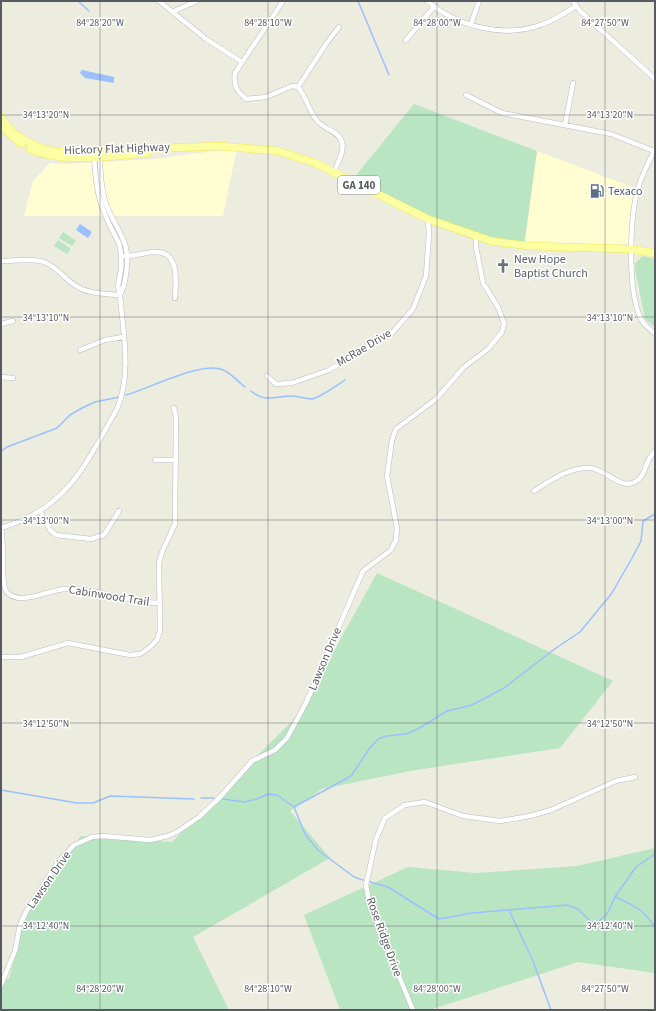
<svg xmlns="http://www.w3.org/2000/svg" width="656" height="1011" font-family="'Source Sans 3',sans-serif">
<rect width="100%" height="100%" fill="#ececdf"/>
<path fill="#fffdd1" d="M237 148 223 216H24L33 181 50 163 66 164 154 159Z
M537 151 640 190 629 244 559 249 524 246Z"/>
<path fill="#b9e5c2" d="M414 104 537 151 524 246C514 246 502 247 493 245 443 233 398 203 353 179Z
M63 232 76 241 72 246 59 238Z
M58 240 71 249 67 254 54 246Z
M643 256 655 259V328L645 319 635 269V263Z
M377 573 613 681 560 748 410 771 322 789 290 811 330 858 193 937 229 1010H1V979H9L29 902 81 836 172 842 299 714Z
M655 848V973L578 962 430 1010H340L304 915 408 867 476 873 577 866Z"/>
<path fill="#9cc0ff" d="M82 70 114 77V83L85 78 80 73Z
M80 224 92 232 88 238 76 230Z"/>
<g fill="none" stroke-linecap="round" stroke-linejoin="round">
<path stroke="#9cc0ff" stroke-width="1.5" d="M78 1 89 11
M358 1 389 75
M251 391C266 404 278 395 293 396 301 396 308 401 315 398 325 394 336 386 345 380
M126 395C148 389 203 360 223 370 231 373 238 382 245 387
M1 451 7 447 57 428 70 415 82 408 95 402 119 397
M1 790 77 803H93L110 796 194 799
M201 798H214
M223 799 244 802 257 799 268 794 277 795 294 807 305 834 318 850 354 877 363 880
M294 807 351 776 369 749 378 739 386 736 406 734 418 729 447 711 472 705 504 688 556 648 580 632 612 593 632 558 641 541 643 521 655 514
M370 882 388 887 439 919 472 913 567 905 578 909 591 922 599 921 607 914 615 897 636 867 655 854
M615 897C632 904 646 911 655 928
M509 910 533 961 551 1010"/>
<defs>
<path id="street" d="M159 1 206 39 242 62
M283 1 235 73C233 86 237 91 246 99L266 97 292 86 298 87 326 44 339 27
M427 1C458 27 505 39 543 24 555 20 565 13 576 6
M573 1 580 11 655 79
M172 12 197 1
M471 24 479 1
M406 40 434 7
M298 87C307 98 309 112 318 122 325 129 339 132 342 142 345 151 337 164 334 172
M466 95 502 113 611 134 654 151
M565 125 573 83
M655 149C650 160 644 171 640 182 629 213 627 290 641 319 644 325 650 329 655 334
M100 155C100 171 101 186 105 201 115 231 132 239 126 274 125 282 124 288 120 295
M125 256C135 256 144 253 153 252 180 250 176 280 175 298
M1 261C14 261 32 258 44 262 55 266 64 277 73 284 86 294 105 294 120 295
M1 324 13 321
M80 350 105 340 123 337
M267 376 276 384 292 383 329 370 392 333 413 309 426 276 429 234 428 219
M1 377 13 378
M155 460H176
M534 491C551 480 569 467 590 468 605 469 621 490 635 482 648 475 644 459 655 452
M40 511 50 530 56 535 91 539 104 535 119 511
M1 528C68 508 85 465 117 409 132 374 123 332 120 295 116 285 120 279 121 269 122 260 121 251 119 243 100 208 96 195 94 155
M1 528C5 545 0 579 6 591 19 608 49 589 66 589 98 588 128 603 160 603
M1 657H21L68 643 130 655 140 654 149 648 157 640 160 631 159 563 162 552 175 524 176 417 174 408
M1 985 15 951 20 925 27 910 58 862 74 845 92 837 103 836 150 840 168 836 177 832 199 817 221 796 252 761 275 750 287 738 306 703 363 571 391 550 396 540 397 528 387 476 392 440 396 429 436 399 464 367 488 349 502 332 504 323 498 307 483 283 476 247V237
M413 1010 384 940 373 907 369 902 366 885 376 839 385 818 405 805 425 802 463 816 500 821 530 816 551 810 616 781 635 777"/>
<path id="primary" d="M1 118C15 138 35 149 59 152L219 146 278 151 315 163 428 219 491 241 530 246 630 249 655 253
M1 126 21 144
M30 149C63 164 111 156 147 153"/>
</defs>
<use href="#street" stroke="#babbc2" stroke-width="5.5"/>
<use href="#primary" stroke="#f6e84e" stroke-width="8"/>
<use href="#street" stroke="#fff" stroke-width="4.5"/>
<use href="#primary" stroke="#fcffa1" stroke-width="7"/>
</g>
<path fill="none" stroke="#585a61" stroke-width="1" stroke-opacity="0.45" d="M100 1V1010M268 1V1010M437 1V1010M605 1V1010M1 115H655M1 317H655M1 520H655M1 723H655M1 926H655"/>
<defs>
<symbol id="fuel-bare" viewBox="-9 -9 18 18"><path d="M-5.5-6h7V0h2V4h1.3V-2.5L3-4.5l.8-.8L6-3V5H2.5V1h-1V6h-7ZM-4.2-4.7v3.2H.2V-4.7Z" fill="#5c6f8a" stroke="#fff" stroke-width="2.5" paint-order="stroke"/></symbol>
<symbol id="church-bare" viewBox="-9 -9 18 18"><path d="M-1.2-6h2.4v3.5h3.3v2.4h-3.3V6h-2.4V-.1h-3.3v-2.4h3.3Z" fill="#6b7280" stroke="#fff" stroke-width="2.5" paint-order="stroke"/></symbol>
</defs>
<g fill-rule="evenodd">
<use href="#fuel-bare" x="587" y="181" width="20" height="20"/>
<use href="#church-bare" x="493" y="256" width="20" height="20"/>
</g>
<g text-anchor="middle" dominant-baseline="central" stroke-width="3" stroke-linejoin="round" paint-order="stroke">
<rect fill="#fff" stroke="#8a8c90" stroke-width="1" x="338" y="176" width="42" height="18" rx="3"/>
<g font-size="11" font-weight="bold" fill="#585a61">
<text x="359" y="185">GA 140</text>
</g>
<g font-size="12" fill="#585a61" stroke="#fff">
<text transform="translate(117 149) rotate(-2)">Hickory Flat Highway</text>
<text transform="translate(364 348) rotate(-31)">McRae Drive</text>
<text transform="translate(109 596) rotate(9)">Cabinwood Trail</text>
<text transform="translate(325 659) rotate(-67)">Lawson Drive</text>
<text transform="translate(49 880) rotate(-55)">Lawson Drive</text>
<text transform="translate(384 937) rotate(70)">Rose Ridge Drive</text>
</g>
<g font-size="12" fill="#4e5e75" stroke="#fff" text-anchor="start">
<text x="608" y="191">Texaco</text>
</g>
<g font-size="12" fill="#5b616d" stroke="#fff" text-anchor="start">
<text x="514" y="259">New Hope<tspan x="514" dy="14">Baptist Church</tspan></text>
</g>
</g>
<g font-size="10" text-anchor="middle" fill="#585a61" stroke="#fff" stroke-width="3" stroke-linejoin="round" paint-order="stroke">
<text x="100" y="26">84°28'20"W</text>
<text x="268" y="26">84°28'10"W</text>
<text x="437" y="26">84°28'00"W</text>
<text x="605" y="26">84°27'50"W</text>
<text x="46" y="118">34°13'20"N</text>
<text x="610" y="118">34°13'20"N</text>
<text x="46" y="321">34°13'10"N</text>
<text x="610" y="321">34°13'10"N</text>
<text x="46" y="524">34°13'00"N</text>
<text x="610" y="524">34°13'00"N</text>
<text x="46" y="727">34°12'50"N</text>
<text x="610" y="727">34°12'50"N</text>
<text x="46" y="929">34°12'40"N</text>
<text x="610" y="929">34°12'40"N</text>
<text x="100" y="992">84°28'20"W</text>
<text x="268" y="992">84°28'10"W</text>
<text x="437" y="992">84°28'00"W</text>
<text x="605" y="992">84°27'50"W</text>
</g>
<rect width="656" height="1011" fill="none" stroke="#585a61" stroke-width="4"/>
</svg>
